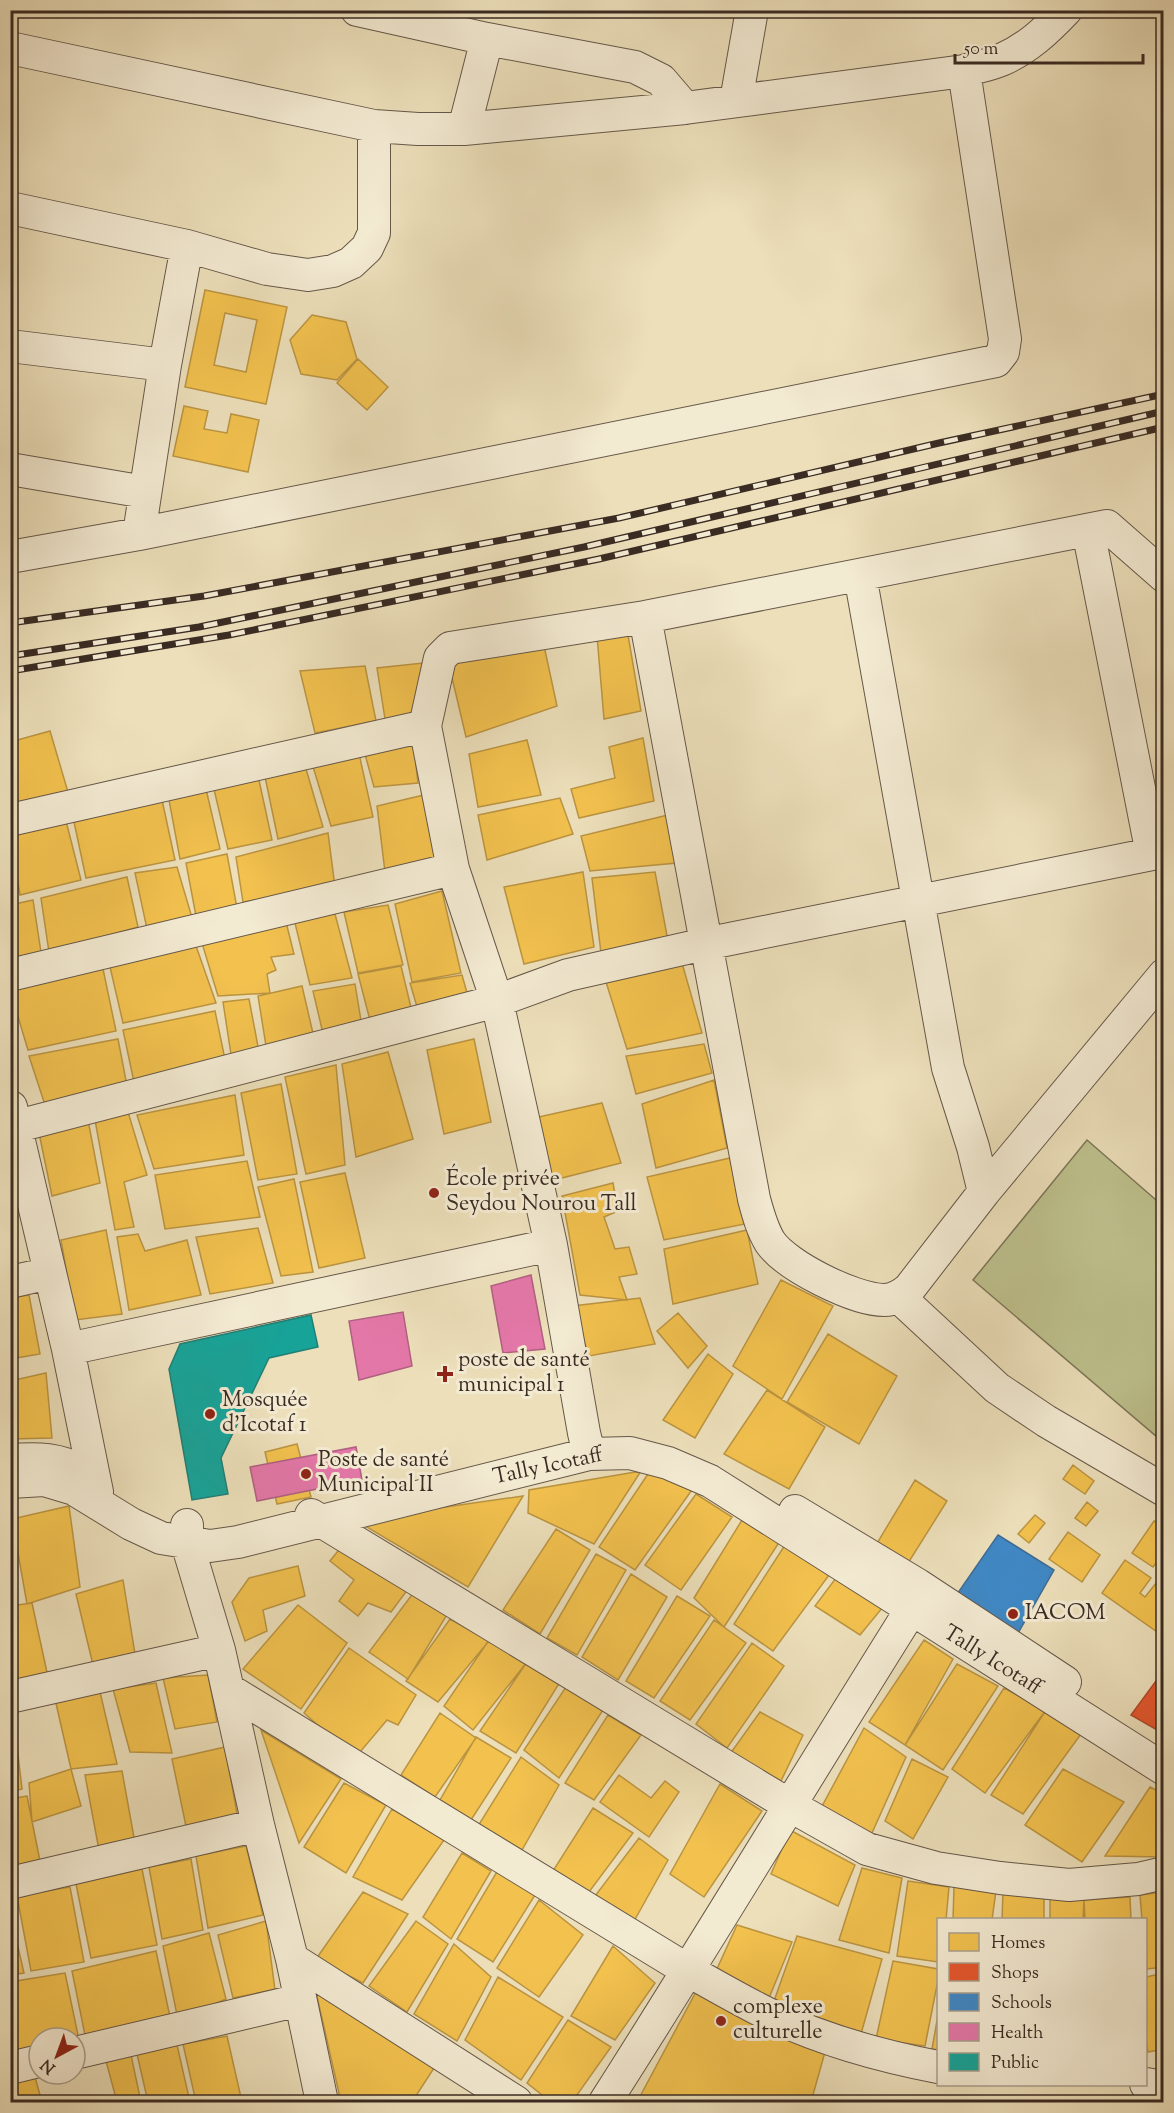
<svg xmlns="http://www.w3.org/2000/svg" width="1174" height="2113" font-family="'Sorts Mill Goudy',serif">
<rect width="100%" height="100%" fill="#ecdfba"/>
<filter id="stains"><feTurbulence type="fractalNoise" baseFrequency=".00333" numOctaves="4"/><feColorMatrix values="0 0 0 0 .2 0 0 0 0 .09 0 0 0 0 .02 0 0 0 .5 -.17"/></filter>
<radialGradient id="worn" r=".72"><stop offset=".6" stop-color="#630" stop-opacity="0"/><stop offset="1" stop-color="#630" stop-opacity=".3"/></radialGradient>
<path fill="#bdc08c" stroke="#7c7658" stroke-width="1.5" d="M1087 1140 1163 1206V1442L973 1280Z"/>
<path fill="#f2c14e" stroke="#bb9441" stroke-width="1.5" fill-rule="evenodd" d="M205 290 287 307 266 404 185 387ZM225 313 257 320 246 372 214 365Z
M312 315 346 322 357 359 337 380 301 374 290 340Z
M358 359 388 387 367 410 337 383Z
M184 406 208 411 204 429 227 433 231 414 259 420 248 472 173 456Z
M628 635 641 711 604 719 597 636Z
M543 641 557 706 466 737 449 665Z
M423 663 420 713 385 719 377 668Z
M365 666 376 721 315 733 300 671Z
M50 731 68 792 10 804V742Z
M643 738 654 801 579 818 571 789 615 778 609 747Z
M413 739 418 783 374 787 363 747Z
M527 740 541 795 478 807 469 754Z
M358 749 373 817 331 826 311 760Z
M304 762 323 827 278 839 264 772Z
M257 771 272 840 228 849 213 785Z
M206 789 220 849 180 859 169 800Z
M424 795 439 863 385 872 377 806Z
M560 798 573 834 487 860 478 815Z
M162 800 175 860 86 878 74 822Z
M668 815 677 863 590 871 581 836Z
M66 821 81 880 20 895 10 834Z
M328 833 335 887 243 902 236 857Z
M227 854 237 908 196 916 186 863Z
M177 867 193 921 147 929 135 873Z
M583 872 594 947 524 964 504 887Z
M655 872 668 941 601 953 592 878Z
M127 877 138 927 49 952 41 898Z
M442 891 461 973 412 982 395 904Z
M33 900 42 959 10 967V905Z
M388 905 403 965 358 973 344 912Z
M335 914 352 978 310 985 294 919Z
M286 922 294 954 271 957 276 970 267 974 270 993 218 996 202 943Z
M196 946 216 1003 123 1023 110 967Z
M682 963 702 1033 627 1049 606 982Z
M401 966 414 1020 372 1028 358 974Z
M103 969 116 1031 28 1050 10 990Z
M462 975 471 1007 420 1017 410 983Z
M355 984 363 1033 325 1042 313 991Z
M302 986 315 1042 267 1052 258 996Z
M249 999 260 1057 232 1061 223 1002Z
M215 1011 227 1069 135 1087 123 1030Z
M118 1039 128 1091 45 1105 29 1056Z
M474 1039 491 1122 444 1134 427 1050Z
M704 1044 712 1073 636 1094 626 1056Z
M388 1052 413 1139 356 1157 342 1064Z
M336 1065 345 1165 306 1174 285 1077Z
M714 1080 727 1148 656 1168 642 1104Z
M281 1084 297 1174 258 1180 241 1093Z
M235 1095 244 1155 154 1169 137 1115Z
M602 1103 621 1163 550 1181 534 1118Z
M128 1112 147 1175 124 1182 134 1227 115 1230 95 1120Z
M88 1120 100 1183 52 1196 38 1128Z
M730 1158 745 1224 664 1240 647 1177Z
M247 1161 260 1217 165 1229 155 1175Z
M345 1173 365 1258 319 1268 300 1182Z
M294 1179 313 1272 281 1276 258 1187Z
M613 1183 618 1211 604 1217 615 1249 629 1247 637 1274 619 1277 627 1300 580 1295 562 1196Z
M258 1228 273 1283 210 1294 196 1237Z
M106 1230 122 1314 75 1320 61 1240Z
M747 1230 758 1284 673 1304 664 1249Z
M138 1234 145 1251 187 1240 201 1295 129 1310 117 1237Z
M781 1280 833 1306 782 1399 733 1366Z
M29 1295 40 1354 10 1359V1298Z
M640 1298 655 1344 589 1356 573 1306Z
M678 1313 707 1346 688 1368 657 1331Z
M828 1334 897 1376 859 1444 787 1402Z
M708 1354 733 1374 695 1438 663 1420Z
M46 1373 52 1438 10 1439V1381Z
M767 1390 825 1427 789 1489 724 1454Z
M297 1444 311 1497 277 1504 265 1452Z
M1073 1465 1094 1481 1085 1494 1063 1479Z
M641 1471 594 1544 528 1513 529 1490Z
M650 1471 694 1487 635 1570 599 1547Z
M915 1480 947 1501 905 1568 873 1550Z
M696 1494 732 1517 681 1590 645 1565Z
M523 1496 468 1587 355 1520Z
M1087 1502 1098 1511 1086 1526 1075 1518Z
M69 1506 80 1587 27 1604 12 1519Z
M1035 1515 1045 1523 1029 1543 1018 1534Z
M742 1520 780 1541 724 1627 694 1598Z
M1154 1521 1164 1527V1552L1153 1567 1132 1553Z
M556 1529 590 1550 540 1634 503 1610Z
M1068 1532 1100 1555 1082 1582 1049 1559Z
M785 1545 832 1571 773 1651 734 1624Z
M342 1546 408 1589 391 1612 368 1603 358 1616 339 1601 354 1580 330 1561Z
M596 1554 626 1570 577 1655 547 1638Z
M1125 1560 1151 1578 1140 1593 1145 1597 1157 1582 1164 1587V1629L1160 1634 1102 1593Z
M298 1566 305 1596 263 1610 267 1631 245 1641 232 1602 249 1578Z
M631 1574 667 1597 618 1680 582 1657Z
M836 1578 883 1607 860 1635 815 1606Z
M123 1580 136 1660 94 1669 76 1594Z
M414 1592 448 1613 408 1679 369 1652Z
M677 1596 710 1616 654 1698 626 1681Z
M32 1603 48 1677 10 1684V1606Z
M298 1605 347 1643 301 1709 243 1669Z
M450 1619 489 1641 438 1702 406 1681Z
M714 1620 746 1643 690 1720 660 1701Z
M489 1640 527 1662 473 1730 444 1706Z
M924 1640 953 1659 905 1745 869 1722Z
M752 1643 784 1666 727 1748 696 1724Z
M349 1648 416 1695 398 1725 387 1720 355 1758 304 1713Z
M527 1662 560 1682 516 1753 480 1731Z
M957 1664 998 1686 943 1770 905 1745Z
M208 1675 217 1722 175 1729 163 1678Z
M156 1683 172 1753 130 1752 113 1689Z
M566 1687 603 1710 559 1778 524 1750Z
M1004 1688 1046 1710 985 1793 952 1769Z
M100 1692 117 1764 71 1769 55 1699Z
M1046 1710 1081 1734 1023 1814 991 1795Z
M13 1712 22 1789 10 1792V1713Z
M760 1712 803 1735 781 1781 730 1754Z
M440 1713 476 1738 435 1797 401 1775Z
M608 1715 641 1735 594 1800 565 1783Z
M864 1728 906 1757 872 1833 820 1810Z
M261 1730 341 1779 299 1843Z
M476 1737 511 1758 471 1820 440 1800Z
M225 1747 238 1819 187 1831 172 1759Z
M521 1757 559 1785 522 1850 478 1826Z
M912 1759 948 1777 913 1839 885 1821Z
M71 1769 81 1806 32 1822 29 1783Z
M1063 1769 1124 1802 1082 1862 1025 1825Z
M122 1771 135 1843 99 1850 85 1775Z
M619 1775 651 1798 665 1781 679 1792 649 1837 600 1802Z
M344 1783 386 1805 346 1873 304 1847Z
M720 1784 762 1811 704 1897 670 1874Z
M1150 1787 1164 1794V1857L1105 1856Z
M27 1796 41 1866 10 1872V1799Z
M593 1808 633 1833 586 1896 551 1874Z
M392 1809 444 1840 402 1900 353 1877Z
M790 1830 855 1865 838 1906 771 1874Z
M639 1838 668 1860 633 1923 592 1900Z
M246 1846 263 1915 208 1928 196 1856Z
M462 1853 491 1871 451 1939 423 1917Z
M191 1859 203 1930 162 1939 149 1867Z
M862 1868 902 1878 889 1953 839 1940Z
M142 1869 157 1945 91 1958 76 1884Z
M498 1870 535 1895 493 1962 457 1939Z
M908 1881 949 1887 946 1920H938V1962L897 1956Z
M954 1886 996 1891 992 1920H953Z
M70 1887 84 1962 31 1971 17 1896Z
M1003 1891 1044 1892V1920H1002Z
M363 1892 408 1914 363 1983 316 1959Z
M1164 1892V1967L1147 1969 1146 1920H1142L1140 1895Z
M1130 1897 1131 1920H1085L1084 1900Z
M1050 1898 1084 1900 1083 1920H1050Z
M539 1900 583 1935 539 1997 497 1968Z
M10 1912 24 1973 10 1975Z
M266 1921 275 1990 233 1998 218 1935Z
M416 1921 448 1944 407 2012 369 1986Z
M737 1925 792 1942 769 1998 716 1971Z
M209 1933 226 1999 178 2020 163 1946Z
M797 1936 882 1959 861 2034 774 2001Z
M454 1944 491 1977 457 2041 414 2014Z
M613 1946 655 1983 615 2040 571 2016Z
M156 1951 170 2017 85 2035 72 1971Z
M893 1961 938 1969V1980L925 2046 876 2039Z
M65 1973 79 2040 75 2038H39V2047L10 2053V1982Z
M1164 1973V2049L1148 2052 1146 2037V1977Z
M498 1977 563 2017 521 2080 465 2040Z
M314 1983 436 2065 412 2102H341Z
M697 1990 825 2052 811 2102H637Z
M938 2015V2050L932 2049Z
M568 2020 611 2047 572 2102H551L527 2083Z
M227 2036 242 2102H196L183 2044Z
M177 2045 190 2102H148L137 2054Z
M131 2055 141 2102H117L106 2061Z
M35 2077 42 2102H10V2080Z"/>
<path fill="#e4572e" stroke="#b14a2b" stroke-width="1.5" d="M1164 1670V1734L1131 1715Z"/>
<path fill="#3f88c5" stroke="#3e6c94" stroke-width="1.5" d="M998 1535 1054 1570 1017 1635 953 1600Z"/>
<path fill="#e377a8" stroke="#b06080" stroke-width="1.5" d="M531 1275 545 1349 503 1353 491 1286Z
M403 1312 412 1366 359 1380 349 1321Z
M356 1447 362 1480 257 1501 250 1467Z"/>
<path fill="#17a398" stroke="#227f75" stroke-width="1.5" d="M311 1315 318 1347 269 1358 221 1458 228 1494 192 1500 169 1369 180 1344Z"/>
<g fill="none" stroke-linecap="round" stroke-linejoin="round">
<defs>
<path id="minor" d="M357 10 487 39 635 67 661 80 685 108
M10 48 374 126 418 129H464L685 108 964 71C976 67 990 65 1001 60 1027 49 1047 30 1066 10
M736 101 752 10
M464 129 487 39
M10 208 187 246 267 269 308 275 333 271 351 263 367 248 374 233V126
M10 346 165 365
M10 469 145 492
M1088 530 1152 854
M139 534 165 365 187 246
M10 557 139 534 996 361 1003 352 1005 339 964 71
M860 575 948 1068 973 1147 984 1192
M645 617 754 1199C758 1214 762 1229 770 1242 786 1266 855 1300 884 1300 895 1300 902 1295 909 1289L984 1192 1164 975
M10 820 425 726
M10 975 453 869
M11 1107 68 1349 97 1492
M10 1128 497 1001 568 975 705 944 1152 854 1164 841
M10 1282 50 1273
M899 1297 997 1388 1046 1421 1164 1490
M68 1349 551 1245
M589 1454 584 1433 551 1245 497 1001 453 869 425 726 440 658 450 648 645 617 1107 526 1164 576
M10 1460C39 1458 58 1458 84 1472
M10 1482 44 1480 74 1489 131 1524 161 1538 210 1546 238 1542 589 1454 630 1453 668 1463 710 1481 1164 1769
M795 1511 918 1585 1065 1682
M311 1515 789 1805 867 1849 936 1868 1000 1878 1069 1885 1138 1879 1164 1873
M187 1525V1543L219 1650 258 1825 292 1959 322 2102
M229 1690 689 1971C714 1985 740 2000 766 2013 820 2039 880 2056 938 2067
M10 1697 219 1650
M10 1883 258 1825
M292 1959 516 2102
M75 2053 300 2000
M10 2068 39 2061
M1146 2084 1164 2087
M605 2102C709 1939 808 1774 911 1610"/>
</defs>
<use href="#minor" stroke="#665849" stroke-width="34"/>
<use href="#minor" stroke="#f3ead2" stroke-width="32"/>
<defs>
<path id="rail" d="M10 623 204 596 619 518 939 443 1164 394
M10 656 199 627 584 547 1164 411
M10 671 229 635 599 559 1164 427"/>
</defs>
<use href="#rail" stroke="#3a2b23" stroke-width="7"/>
<use href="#rail" stroke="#f3ead2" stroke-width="4.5" stroke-dasharray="14" stroke-linecap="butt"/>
</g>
<g fill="#8f2418" stroke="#f3ead2" stroke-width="2">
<circle cx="434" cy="1193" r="6"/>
<path d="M442 1365h6v6h6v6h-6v6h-6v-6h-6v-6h6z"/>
<circle cx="210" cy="1414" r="6"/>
<circle cx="306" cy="1474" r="6"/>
<circle cx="1013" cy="1614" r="6"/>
<circle cx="721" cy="2021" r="6"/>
</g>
<g text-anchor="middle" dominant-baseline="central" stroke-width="6" stroke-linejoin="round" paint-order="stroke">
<g font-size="22" fill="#3a2b23" stroke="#f3ead2" text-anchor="start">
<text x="446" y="1180">École privée<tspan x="446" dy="25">Seydou Nourou Tall</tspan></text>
<text x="458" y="1361">poste de santé<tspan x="458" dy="25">municipal 1</tspan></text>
<text x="222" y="1401">Mosquée<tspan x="222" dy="25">d'Icotaf 1</tspan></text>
<text x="318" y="1461">Poste de santé<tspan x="318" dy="25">Municipal II</tspan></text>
<text x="1025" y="1614">IACOM</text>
<text x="733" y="2008">complexe<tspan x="733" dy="25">culturelle</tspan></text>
</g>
<g font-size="22" fill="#3a2b23" stroke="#f3ead2">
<text transform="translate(548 1467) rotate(-12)">Tally Icotaff</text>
<text transform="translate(992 1661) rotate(32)">Tally Icotaff</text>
</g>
</g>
<rect width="1174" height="2113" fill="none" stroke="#ecdfba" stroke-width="36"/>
<rect x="12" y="12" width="1150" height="2089" fill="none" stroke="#3a2b23" stroke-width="3"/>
<rect x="18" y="18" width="1138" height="2077" fill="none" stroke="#3a2b23" stroke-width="1.5"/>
<rect x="937" y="1918" width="210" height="168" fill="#f3ead2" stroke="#a99e8c" stroke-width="1.5"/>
<rect x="949" y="1933" width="30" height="18" fill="#f2c14e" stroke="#a99e8c" stroke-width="1.5"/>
<text x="991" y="1948" font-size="18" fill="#3a2b23">Homes</text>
<rect x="949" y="1963" width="30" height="18" fill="#e4572e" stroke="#a99e8c" stroke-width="1.5"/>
<text x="991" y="1978" font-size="18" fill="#3a2b23">Shops</text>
<rect x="949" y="1993" width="30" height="18" fill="#3f88c5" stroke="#a99e8c" stroke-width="1.5"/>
<text x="991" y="2008" font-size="18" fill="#3a2b23">Schools</text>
<rect x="949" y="2023" width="30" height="18" fill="#e377a8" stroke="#a99e8c" stroke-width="1.5"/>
<text x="991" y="2038" font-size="18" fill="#3a2b23">Health</text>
<rect x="949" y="2053" width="30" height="18" fill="#17a398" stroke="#a99e8c" stroke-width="1.5"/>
<text x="991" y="2068" font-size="18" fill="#3a2b23">Public</text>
<g transform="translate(57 2056) rotate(221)"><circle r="28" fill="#f3ead2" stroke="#a99e8c" stroke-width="1.5"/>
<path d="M0-4.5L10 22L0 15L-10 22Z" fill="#8f2418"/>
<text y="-9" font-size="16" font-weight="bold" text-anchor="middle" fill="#3a2b23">N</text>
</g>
<path d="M955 54v9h188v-9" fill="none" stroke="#3a2b23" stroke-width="3"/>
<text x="964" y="54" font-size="18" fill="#3a2b23" stroke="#f3ead2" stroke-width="4.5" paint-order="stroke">50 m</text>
<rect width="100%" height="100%" filter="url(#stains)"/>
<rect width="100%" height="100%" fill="url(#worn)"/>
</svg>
